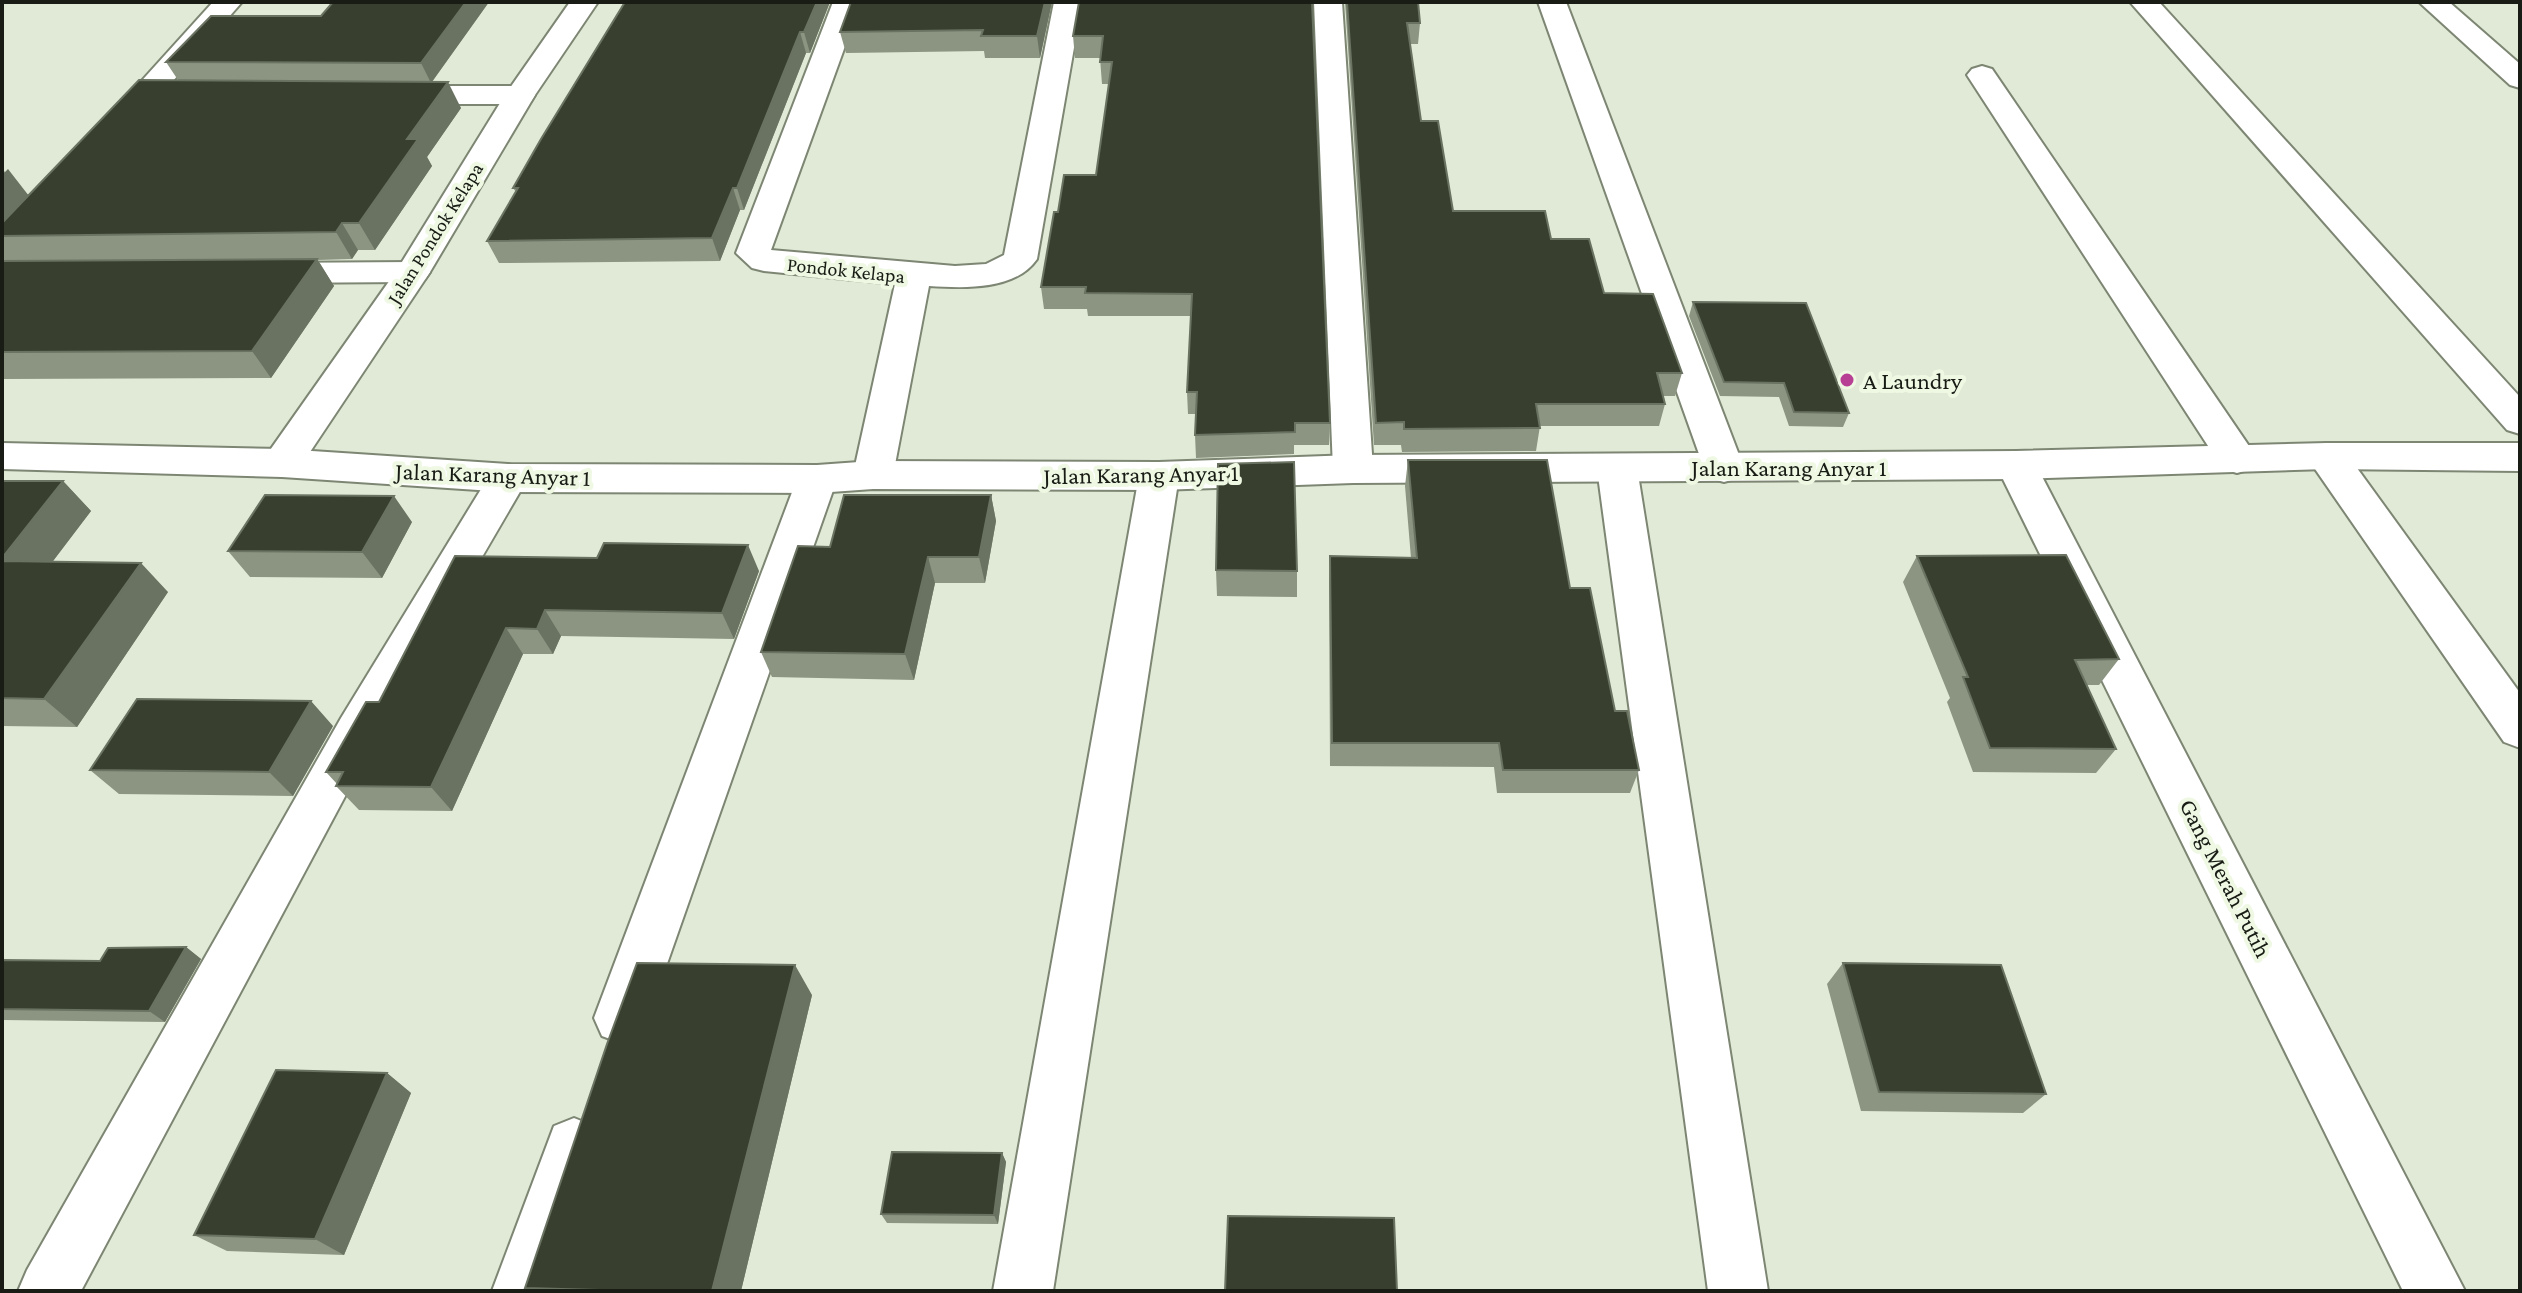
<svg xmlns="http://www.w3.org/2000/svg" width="2522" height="1293" font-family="'Crimson Pro',serif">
<rect width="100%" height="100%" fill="#e0ead6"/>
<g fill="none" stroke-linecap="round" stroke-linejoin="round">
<defs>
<path id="minor" d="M213 2H242L130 130 119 133 108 130 104 124 108 118Z
M833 2H861L771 250 955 266 986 264 1004 255 1054 2H1082L1037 259C1015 291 964 288 929 286L893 475 887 485 873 489 859 485 853 475 895 284 764 271 752 268 736 253Z
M1314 2H1342L1373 469 1367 479 1353 483 1339 479 1333 469Z
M1538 2H1566L1744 468 1738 478 1724 482 1710 478 1704 468Z
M2130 2H2159L2520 397V434L2507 430Z
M2419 2H2449L2520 64V88L2510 85Z
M1982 66 1992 69 2251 449 2257 459 2251 469 2237 473 2223 469 1967 75 1972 69Z
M395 86H520L531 89 535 95 531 101 520 104H395L384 101 380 95 384 89Z
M413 262 425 265 430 272 425 279 413 282 264 283 252 280 247 273 252 266 264 263Z
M2327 443 2341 446 2520 693V748L2504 742 2313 466 2307 456 2313 446Z
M2016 451 2030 455 2036 465 2465 1291H2403L1996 465 2002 455Z
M1617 454 1631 458 1637 468 1768 1291H1708L1597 468 1603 458Z
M1159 462 1173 466 1179 476 1053 1291H993L1139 476 1145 466Z
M508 464 522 468 528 478 373 744 81 1291H18L27 1270 341 718 494 468Z
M817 465 831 469 837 479 648 1018 640 1036 621 1043 602 1036 594 1018 797 479 803 469Z
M574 1118 594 1126 602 1146 552 1291H492L554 1126Z"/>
<path id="tertiary" d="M570 2H598L535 95 430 272 296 473 282 477 268 473 262 463 268 453 397 270 505 95Z"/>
<path id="secondary" d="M2 443 282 449 508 464 817 465 873 461 1159 462 1353 455 2016 451 2327 443H2520V471L2327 469 2016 479 1353 483 1159 490 873 489 817 493 508 492 282 477 2 469Z"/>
</defs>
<use href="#minor" stroke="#7d8673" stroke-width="4"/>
<use href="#tertiary" stroke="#7d8673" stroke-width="4"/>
<use href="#secondary" stroke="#7d8673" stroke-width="4"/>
<use href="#minor" fill="#fff" fill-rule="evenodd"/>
<use href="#tertiary" fill="#fff" fill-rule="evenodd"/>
<use href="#secondary" fill="#fff" fill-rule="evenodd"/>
</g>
<path fill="#8c9482" d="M489 2 432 82 461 108 427 157 432 166 375 250H358L352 259 318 260 334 286 271 378 4 379 2 382V169L28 195 178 80 166 62 321 16Z
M625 2H830L810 53H806L744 210H740L720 261 499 263 487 241 516 192 513 188Z
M851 2H1052L1040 58H985L984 51 846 53 840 32Z
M1312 2 1330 423 1329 445H1294V454L1196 458 1195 435 1196 414H1188L1187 392 1191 316H1088L1087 309H1044L1041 287 1058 212 1096 175 1109 84H1102L1100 58H1075L1073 36Z
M1345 2H1418L1420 23 1418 44H1410L1421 121 1453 211 1551 239 1682 373 1675 396H1663L1665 404 1659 426H1540L1536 451 1402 452 1401 445H1374Z
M1693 302 1849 413 1843 427 1789 426 1779 397 1720 396 1689 316Z
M1408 460 1570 588 1615 711 1639 770 1630 793H1497L1494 767 1330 766 1329 581 1330 556 1411 558 1405 486Z
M2 481H63L91 511 53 561 168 592 77 727 2 726Z
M991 495 996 521 985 583H935L914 680 772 677 761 652 830 547Z
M412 522 382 578 250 577 228 551Z
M1917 556 2119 659 2099 685H2087L2116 749 2096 773 1973 772 1947 702 1950 698 1903 582Z
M597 558 759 571 734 639 561 636 553 654H523L452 811 359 810 336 786 337 784 326 772 379 702Z
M1216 570 1297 571V597L1217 596Z
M333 726 293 796 119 794 90 770Z
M186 947 201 959 165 1022 2 1020V960L100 961Z
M1843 963 2046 1094 2023 1113 1861 1111 1827 984Z
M812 995 741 1291H530L525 1288Z
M387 1073 411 1093 344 1255 227 1251 194 1235Z
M1002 1153 1006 1162 998 1224 887 1223 881 1214Z"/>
<path fill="#6a7261" d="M466 2H489L431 83 421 63Z
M817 2H830L810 53 804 32Z
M1045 2H1052L1040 58 1037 36Z
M800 32 806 53 744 210 737 188Z
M448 82 461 108 427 157 432 166 375 250 359 223 407 139Z
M8 169 29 196 2 226V175Z
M733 188 740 210 720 261 712 238Z
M342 223 358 250 352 259 336 232Z
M317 259 334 286 271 378 252 351Z
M63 481 91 511 31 590 2 563V558Z
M991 495 996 521 985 583 979 557Z
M394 496 412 522 382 578 362 552Z
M748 545 759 571 734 639 722 613Z
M928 557 935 583 914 680 905 654Z
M141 563 168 592 77 727 44 699Z
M545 610 561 636 553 654 537 629Z
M506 628 523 654 452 811 431 787Z
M311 701 333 726 293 796 269 772Z
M186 947 201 959 165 1022 149 1011Z
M795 965 812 995 741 1291H712Z
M387 1073 411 1093 344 1255 315 1239Z
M1002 1153 1006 1162 998 1224 994 1215Z"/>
<path fill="#383f2f" stroke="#6a7261" stroke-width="2" d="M333 2H466L421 63 166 62 211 16H321Z
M625 2H817L804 32H800L737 188H733L712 238 487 241 518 188H513L541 139Z
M851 2H1045L1037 36H981L983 30 840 32Z
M1079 2H1312L1330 423H1295V432L1195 435 1197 392H1187L1192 294 1085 293 1086 287H1041L1054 212H1058L1064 175H1096L1112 62H1100L1103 36H1073Z
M1347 2H1418L1420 23H1407L1421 121H1438L1453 211H1545L1551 239H1589L1604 293 1653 294 1682 373H1657L1665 404H1536L1540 428 1404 429V422L1376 423Z
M139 80 448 82 407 139H418L359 223H342L336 232 2 236V223Z
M317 259 252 351 2 352V261Z
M1693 302 1806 303 1849 413 1794 412 1784 383 1724 382Z
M1408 460H1547L1570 588H1590L1615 711H1627L1639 770H1503L1499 743H1332L1330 556 1417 558Z
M1294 462 1297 571 1216 570 1218 464Z
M2 481H63L2 558Z
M265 495 394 496 362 552 228 551Z
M844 495H991L979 557H928L905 654 761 652 798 546 830 547Z
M604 543 748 545 722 613 545 610 537 629 506 628 431 787 336 786 343 772H326L366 702H379L455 556 597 558Z
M2066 555 2119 659 2075 660 2116 749 1990 748 1963 677H1968L1917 556Z
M2 561 141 563 44 699 2 698Z
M137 699 311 701 269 772 90 770Z
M186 947 149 1011 2 1009V960L100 961 108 948Z
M637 963 795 965 712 1291H636L525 1288 607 1044Z
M1843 963 2001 965 2046 1094 1879 1092Z
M276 1070 387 1073 315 1239 194 1235Z
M892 1152 1002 1153 994 1215 881 1214Z
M1228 1216 1394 1218 1397 1291H1225Z"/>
<circle fill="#b73f94" stroke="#eef8e3" stroke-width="3" cx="1847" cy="380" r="8"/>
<g text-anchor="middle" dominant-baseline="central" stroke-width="8" stroke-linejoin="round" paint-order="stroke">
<g font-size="20" fill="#181c15" stroke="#eef8e3">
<text transform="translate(435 233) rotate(-58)">Jalan Pondok Kelapa</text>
<text transform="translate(846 270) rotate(6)">Pondok Kelapa</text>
</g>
<g font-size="24" fill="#181c15" stroke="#eef8e3" text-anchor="start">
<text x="1863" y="380">A Laundry</text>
</g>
<g font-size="24" fill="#181c15" stroke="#eef8e3">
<text x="1789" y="467">Jalan Karang Anyar 1</text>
<text transform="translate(493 474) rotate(2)">Jalan Karang Anyar 1</text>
<text transform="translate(1141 474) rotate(-1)">Jalan Karang Anyar 1</text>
<text transform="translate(2226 878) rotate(63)">Gang Merah Putih</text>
</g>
</g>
<rect width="2522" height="1293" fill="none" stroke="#181c15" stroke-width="8"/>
</svg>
